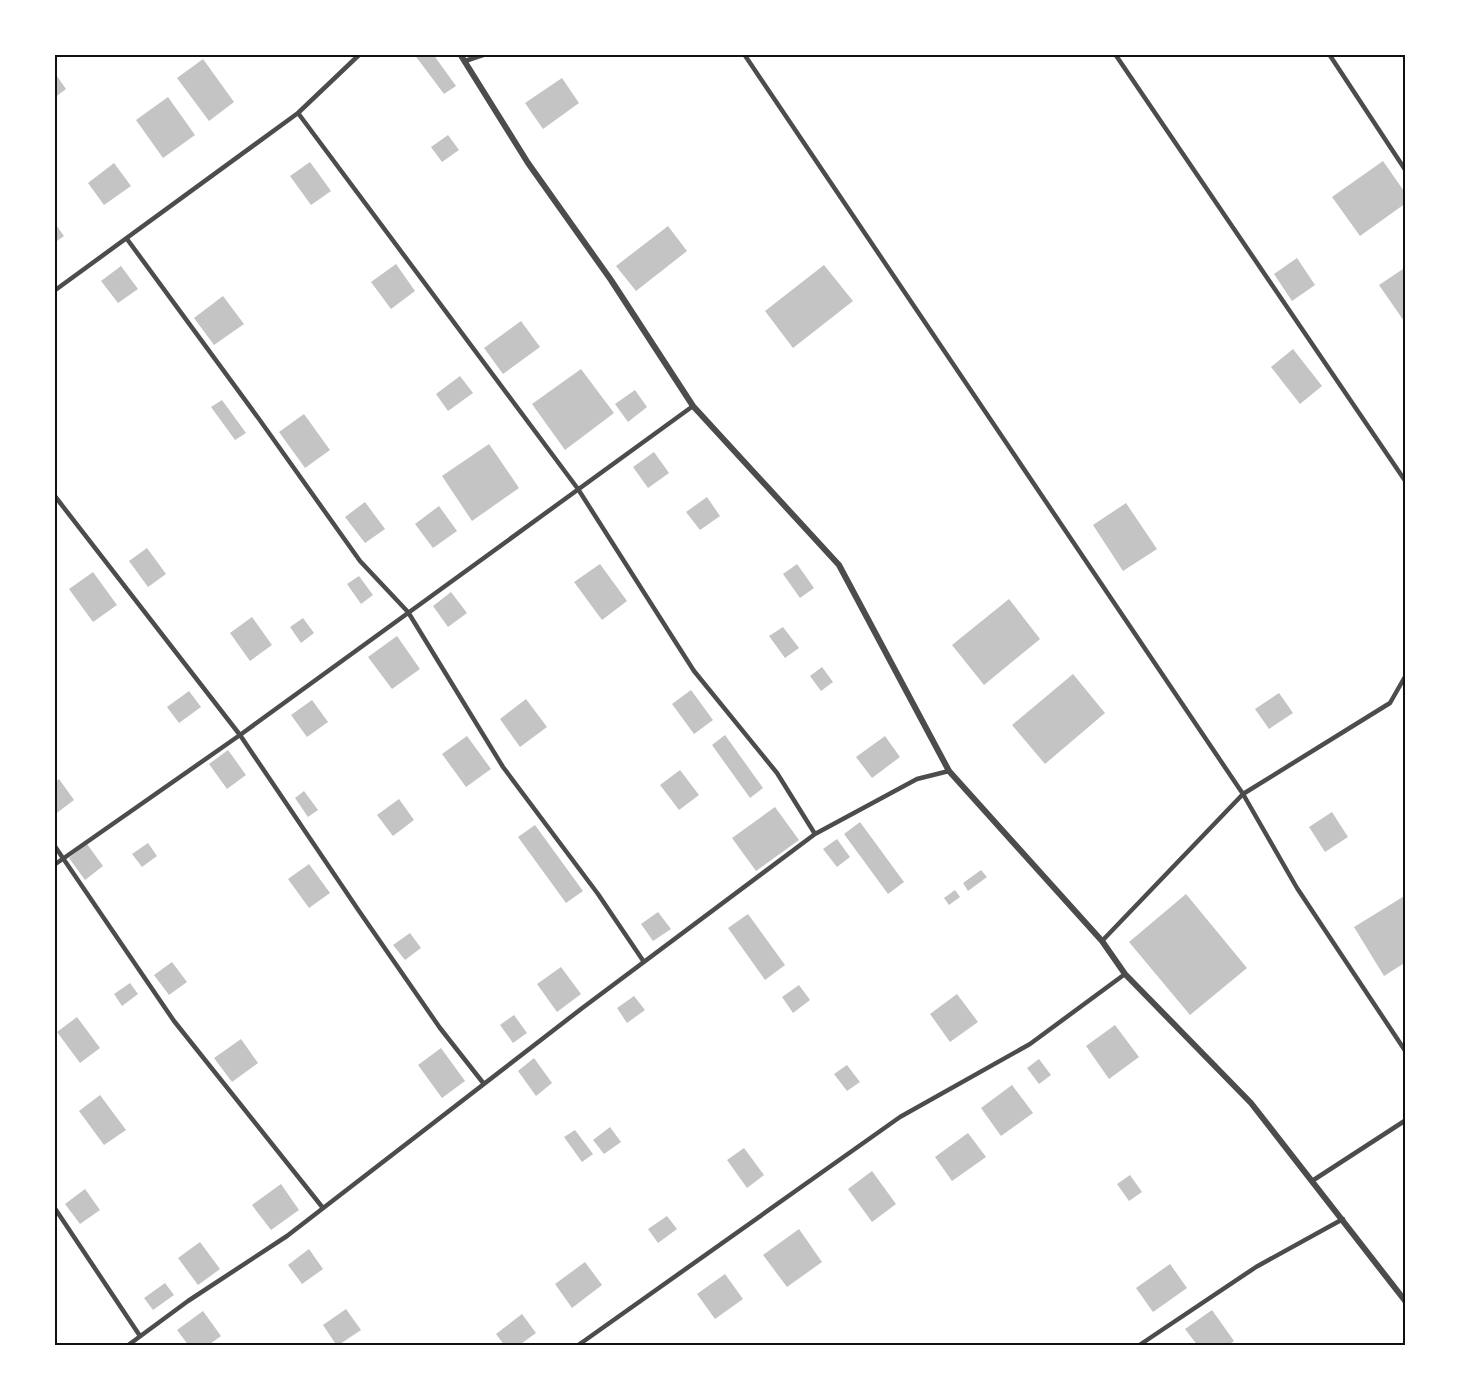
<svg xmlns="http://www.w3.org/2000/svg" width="1460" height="1400" font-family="Overpass,sans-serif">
<rect width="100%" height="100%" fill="#fff"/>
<path fill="#c4c4c4" d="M414 54H433L456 86 444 94Z
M203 59 234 102 209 121 177 78Z
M54 72 66 89 54 98Z
M562 78 579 103 543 129 525 103Z
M168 97 195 135 163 158 136 120Z
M448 135 459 150 442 162 431 147Z
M1383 161 1406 194V203L1360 236 1332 197Z
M310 162 331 191 311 205 290 176Z
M114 163 131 186 104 205 88 183Z
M54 222 64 236 54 243Z
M668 226 687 251 636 291 616 266Z
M1297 258 1315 285 1292 301 1274 274Z
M396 264 415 291 391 309 371 282Z
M824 265 853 301 793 348 765 311Z
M121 266 138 289 118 303 101 281Z
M1406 267V324L1379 285Z
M223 296 244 324 214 345 194 318Z
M521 321 540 347 503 374 484 348Z
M1293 349 1322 386 1300 404 1271 367Z
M581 369 614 413 565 450 532 404Z
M460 376 473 393 448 411 436 394Z
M635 390 647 407 628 422 615 404Z
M222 400 246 433 235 440 211 407Z
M304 414 330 450 305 468 279 432Z
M489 444 519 488 472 521 442 476Z
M654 452 669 473 648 488 633 467Z
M707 497 720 516 700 530 686 512Z
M365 502 385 529 365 543 345 517Z
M1126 503 1157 549 1123 571 1093 525Z
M439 506 457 531 433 548 415 524Z
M147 548 166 574 148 587 129 561Z
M600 564 627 601 602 620 574 582Z
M797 564 814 588 800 598 783 574Z
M93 572 117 605 93 622 69 589Z
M359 576 373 595 361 604 347 584Z
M451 592 467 613 448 627 433 606Z
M1009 599 1040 639 984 685 952 645Z
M252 617 272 645 250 661 230 633Z
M303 618 314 633 301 643 290 627Z
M783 627 799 648 785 658 769 636Z
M397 636 420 669 392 689 368 657Z
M822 667 833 682 821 691 810 676Z
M1073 674 1105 713 1045 764 1012 725Z
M691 690 713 720 694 734 672 704Z
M189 691 201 707 179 723 167 707Z
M1279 693 1293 713 1269 729 1255 709Z
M526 699 547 727 520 747 500 719Z
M312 700 328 722 307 737 291 715Z
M725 735 763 788 750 798 712 745Z
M467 736 491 769 466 787 442 754Z
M885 736 900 757 872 778 856 757Z
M228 750 246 775 227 789 209 764Z
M680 770 699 795 679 810 660 785Z
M59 779 74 800 54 815V783Z
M304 791 318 810 308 817 295 798Z
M399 799 414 820 393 836 377 815Z
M775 807 799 840 756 871 732 838Z
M1332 812 1348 837 1325 852 1309 827Z
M860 822 904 882 888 894 844 834Z
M535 825 583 891 566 903 518 837Z
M837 839 850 857 837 867 823 849Z
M148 843 157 856 142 867 132 854Z
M87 844 103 866 85 880 69 858Z
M309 864 330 893 309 908 288 879Z
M981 870 987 877 968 891 963 883Z
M955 890 960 897 949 905 944 898Z
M1186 894 1247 968 1190 1015 1129 942Z
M1406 895V962L1384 976 1354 927Z
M658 912 671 929 653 941 641 924Z
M748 914 785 965 765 980 728 928Z
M410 933 421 948 405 960 393 945Z
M172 962 187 982 169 995 154 975Z
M561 967 581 994 557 1012 537 984Z
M130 983 138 994 122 1006 114 994Z
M799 985 810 1000 793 1013 782 997Z
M957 994 978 1022 950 1042 930 1014Z
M634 996 645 1010 627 1023 617 1008Z
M514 1015 527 1033 513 1043 500 1025Z
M77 1017 100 1048 80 1063 57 1032Z
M1115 1025 1139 1057 1109 1079 1086 1046Z
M241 1039 258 1063 232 1082 214 1058Z
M441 1048 465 1081 442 1098 418 1065Z
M534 1058 552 1083 536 1096 518 1071Z
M1039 1059 1051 1075 1039 1084 1027 1068Z
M847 1065 860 1082 847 1091 834 1074Z
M1012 1085 1033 1113 1001 1136 981 1108Z
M100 1095 126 1130 104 1145 79 1111Z
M610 1127 621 1142 604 1154 593 1140Z
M575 1130 593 1154 582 1162 564 1137Z
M968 1133 986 1157 952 1181 935 1157Z
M744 1148 764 1175 747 1188 727 1160Z
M872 1171 896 1204 872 1222 848 1189Z
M1130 1175 1142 1192 1129 1201 1117 1184Z
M281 1184 299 1210 271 1230 252 1205Z
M85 1189 100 1210 80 1224 65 1204Z
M667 1216 677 1229 658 1243 648 1229Z
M799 1229 822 1262 787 1287 763 1255Z
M200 1242 220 1269 198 1285 178 1258Z
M309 1249 323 1269 302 1284 288 1265Z
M585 1262 602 1285 572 1308 555 1284Z
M1170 1264 1187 1288 1153 1312 1136 1288Z
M725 1274 743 1299 715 1319 697 1294Z
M165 1283 174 1295 153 1310 144 1298Z
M346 1309 361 1330 337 1346 323 1325Z
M1212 1310 1234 1341 1228 1346H1198L1185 1329Z
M203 1311 221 1336 207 1346H189L177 1330Z
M522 1314 536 1333 518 1346H505L496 1334Z"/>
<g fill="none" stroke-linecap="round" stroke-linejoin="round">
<path stroke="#4c4c4c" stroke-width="4.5" d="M744 54 1243 794 1297 888 1406 1052
M1115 54 1406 482
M1329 54 1406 171
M465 61 486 54
M298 113 578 489 694 671 777 773 815 834
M127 239 259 419 360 561 408 612 503 767 598 894 644 962
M54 291 298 113 360 54
M54 495 240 735 359 911 440 1028 484 1084
M54 845 174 1021 323 1208
M54 865 240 735 693 406
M1102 941 1243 794 1390 703 1406 675
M1312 1181 1406 1120
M54 1207 140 1336
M127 1346 188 1301 287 1236 581 1009 815 834 917 779 949 771
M577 1346 900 1117 1030 1044 1125 974
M1138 1346 1256 1267 1343 1219"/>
<path stroke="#4c4c4c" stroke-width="6" d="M460 54 528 163 611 280 693 406 839 565 949 771 1102 941 1125 974 1251 1103 1406 1302"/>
</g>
<rect width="1460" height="1400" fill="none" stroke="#ffffff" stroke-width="111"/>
<rect x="56" y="56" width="1348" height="1288" fill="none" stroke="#111" stroke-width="2"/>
</svg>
